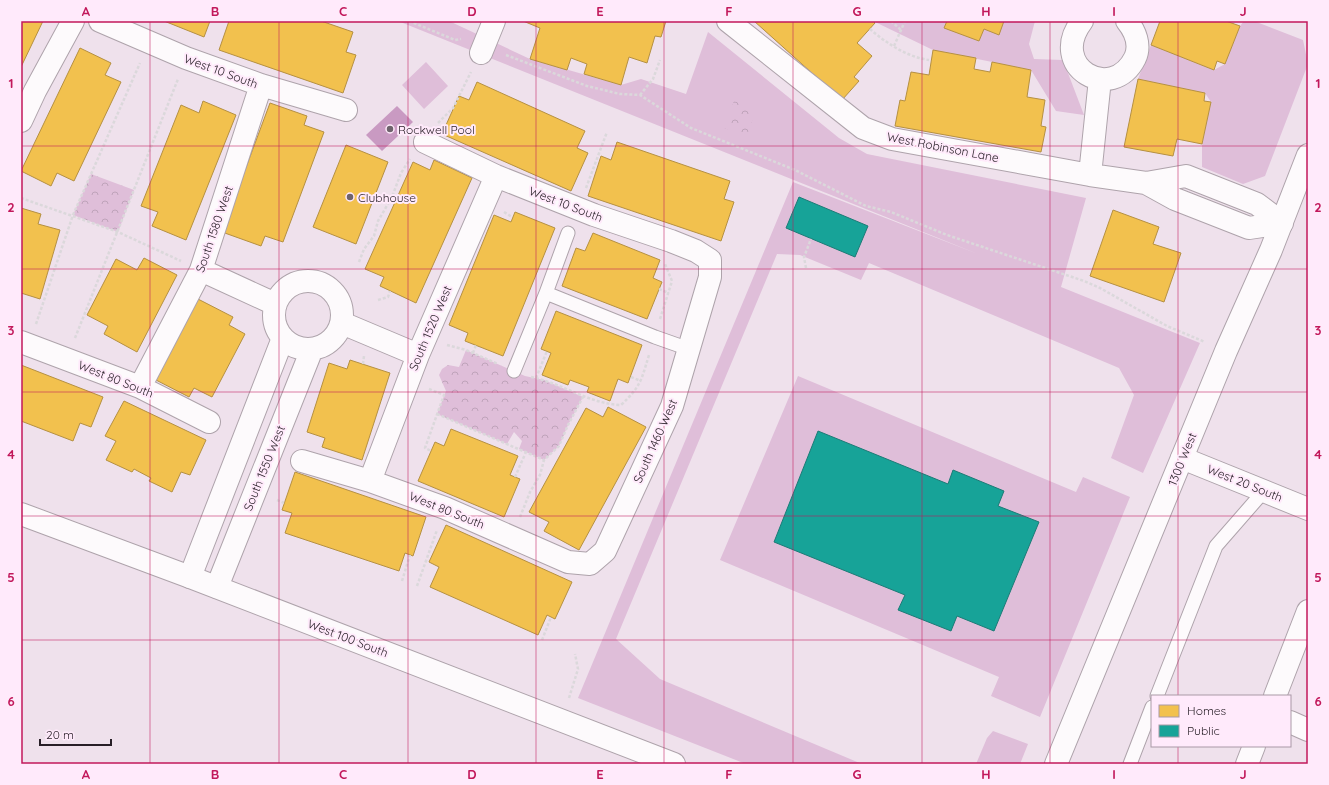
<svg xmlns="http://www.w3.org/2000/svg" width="1329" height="785" font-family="Quicksand,sans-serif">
<defs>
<pattern id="forest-crowns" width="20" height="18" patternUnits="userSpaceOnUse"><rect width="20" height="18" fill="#dfbed9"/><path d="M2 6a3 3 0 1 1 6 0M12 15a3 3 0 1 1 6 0" fill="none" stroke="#bfa3ba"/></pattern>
</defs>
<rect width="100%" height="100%" fill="#efe1ec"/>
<path fill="#dfbed9" d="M398 21H449L530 59 621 85 641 79 686 94 708 32 839 138 867 154 1086 198 1061 287 1200 343 1143 473 1111 458 1134 395 1119 368 869 263 861 280 800 255 777 254 616 639 660 679 862 764H746L578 698 793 182 978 254Z
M873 21H1035L1029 44 1034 59 1063 60 1084 115 1056 111 1031 70 933 50Z
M1244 21H1254L1303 40 1308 64 1265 176 1243 184 1202 167V144L1211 102 1205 93 1138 79 1151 45 1214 70 1225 64 1240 26Z
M426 62 448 86 424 109 402 85Z
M798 376 1076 492 1083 477 1130 497 1040 717 991 696 999 677 720 560Z
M993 731 1028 744 1020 764H976L987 738Z"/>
<path fill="url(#forest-crowns)" d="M734 101 756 109 747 136 724 128Z
M91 174 134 190 118 232 73 215Z
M466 350 525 376 544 380 583 397 568 425 559 446 544 460 519 449 522 441 514 432 507 444 437 414 446 391 439 375 442 369 448 365 459 367Z"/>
<path fill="#c99ac2" d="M397 106 413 122 382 151 366 135Z"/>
<path fill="#f2c14e" stroke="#b59042" d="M21 21H43L21 67Z
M164 21H210L204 37Z
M229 21H321L353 32 346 52 356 55 343 93 219 50Z
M523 21H666L661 37 655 36 647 63 629 57 621 85 584 74 587 64 571 58 567 70 530 59 540 28Z
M754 21H873L875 23 857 43 872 56 854 77 859 81 842 100Z
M947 21H1004L999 35 984 29 979 41 944 28Z
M1160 21H1226L1240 26 1225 64 1217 61 1214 70 1151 45Z
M80 48 111 63 105 75 121 82 74 181 57 173 51 186 21 171Z
M933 50 976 58 974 69 990 72 992 62 1031 70 1027 97 1045 100 1041 126 1046 127 1041 152 895 126 900 100 905 101 911 72 929 75Z
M1138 79 1205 93 1204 101 1211 102 1202 144 1177 139 1173 156 1124 147Z
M477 82 585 131 577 148 588 153 571 191 442 134 459 96 469 100Z
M203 101 236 115 186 240 152 226 158 212 141 206 181 105 199 113Z
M270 103 307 116 304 125 324 132 283 242 265 236 261 246 222 232Z
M617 142 730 181 724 199 734 202 721 241 588 196 601 156 611 160Z
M346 145 388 162 356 244 313 227Z
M434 160 472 178 416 303 380 286 384 277 365 269 413 162 430 170Z
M21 208 41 214 38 224 60 230 40 299 21 293Z
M1113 210 1159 227 1153 244 1181 253 1164 302 1090 276Z
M515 212 555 228 503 356 465 341 468 333 449 325 494 215 511 222Z
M593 233 660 260 653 278 662 282 647 319 562 286 576 248 585 251Z
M144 258 177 275 137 352 104 334 108 326 87 315 116 259 137 270Z
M196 298 233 317 229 325 245 334 212 397 194 388 189 397 154 379Z
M556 311 642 345 628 383 618 379 610 401 587 392 589 387 570 380 568 385 542 375 551 353 541 349Z
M350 360 390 373 362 460 322 447 325 438 307 432 329 363 347 369Z
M21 365 103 397 91 427 80 423 73 441 21 421Z
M124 401 206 440 190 475 181 472 172 492 149 481 151 478 134 469 132 472 106 460 116 441 105 436Z
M608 407 646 427 579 550 544 531 549 522 529 512 586 408 603 417Z
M451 429 518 456 510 475 520 479 504 517 418 481 435 442 444 446Z
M295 472 426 517 413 556 405 553 399 571 285 533 292 513 282 510Z
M446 525 572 582 555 619 547 615 538 635 430 587 439 567 429 562Z"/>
<path fill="#17a398" stroke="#1c7b76" d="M799 197 868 226 855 257 786 228Z
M818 431 948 484 953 470 1004 491 998 506 1039 522 994 631 957 616 951 631 898 610 905 595 774 542Z"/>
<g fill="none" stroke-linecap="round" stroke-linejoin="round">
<defs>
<path id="lane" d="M546 293 655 337 689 349
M514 371 546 293 568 233
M1157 696 1216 546 1264 491
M1130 764 1152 707"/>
<path id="street" d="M100 21 186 58 261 85 346 110
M728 21 863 128 892 139 1090 175 1146 183 1186 176 1257 204 1282 223
M1082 21C1047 67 1112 104 1135 58 1141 45 1135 31 1127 21
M481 53 494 21
M21 121 35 91 73 21
M1090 175 1100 79
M1146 183 1175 199 1249 228 1282 223
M201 270 275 304
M274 315a34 34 0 1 1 68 0a34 34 0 1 1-68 0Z
M342 323 418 355
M21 342 140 387 209 422
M140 387 201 270 261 85
M1182 458 1308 509
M302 461 370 481 445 508 568 562 590 564 605 551 672 406 710 277V260L696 251 671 241 594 215 496 176 425 142
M370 481 418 355 496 176
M190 577 283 338
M217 587 312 349
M1275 696 1308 611
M1290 722 1308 730
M1247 764 1254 746"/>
<path id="secondary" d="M21 514 190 577 674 764
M1056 764 1226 351 1271 250 1308 155"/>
</defs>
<use href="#lane" stroke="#aea3ab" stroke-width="15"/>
<use href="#street" stroke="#aea3ab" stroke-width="24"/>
<use href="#secondary" stroke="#aea3ab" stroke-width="24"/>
<path stroke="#dbd8db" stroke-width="2.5" stroke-dasharray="3 2" stroke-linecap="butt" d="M409 21 455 40 461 39
M891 21 901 30
M870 29C886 43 907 57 929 60
M894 46 905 21
M506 55 587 86 620 94 640 95 691 128 795 170 866 206 891 212 947 235 1084 281 1100 288 1167 326 1205 342
M640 95 653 79 660 60
M438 123 453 108 471 72
M586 188 607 132
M21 198 118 232 181 261
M504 212 512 217
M359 262 364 249 374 236 378 221 392 197 401 173 410 159
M806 268 804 257 811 239
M659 289 669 293
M378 300 388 297 390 291
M660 319 672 281 665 264
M36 324 73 215 140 63
M75 338 178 79
M447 345 466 350 498 364
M473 353 476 345
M363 364 364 356
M531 377C562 383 589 404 621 405 641 386 641 381 649 355
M631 377 641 381
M536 378 547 351
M429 389 444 395 425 448 431 451
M437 414 544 460
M515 477 526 452
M277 500 284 503
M520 517 530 492 540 475 544 460 559 446 568 425 583 397
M402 581 410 555
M417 586 437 530
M542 640 551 617
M569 698 578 669 575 654"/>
<use href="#lane" stroke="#fdfafc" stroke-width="13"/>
<use href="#street" stroke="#fdfafc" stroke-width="22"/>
<use href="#secondary" stroke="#fdfafc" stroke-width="22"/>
</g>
<path fill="none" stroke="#c2185b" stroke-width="1" stroke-opacity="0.55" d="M150 21V764M279 21V764M408 21V764M536 21V764M664 21V764M793 21V764M922 21V764M1050 21V764M1178 21V696M21 146H1308M21 269H1308M21 392H1308M21 516H1308M21 640H1308M1178 746V764"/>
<g fill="#6e636c" stroke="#ffeafb" stroke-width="1.5">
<circle cx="390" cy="129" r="4"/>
<circle cx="350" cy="197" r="4"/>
</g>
<g text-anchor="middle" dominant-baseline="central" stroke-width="4" stroke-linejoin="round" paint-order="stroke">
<g font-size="12" fill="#281f27" stroke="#ffeafb">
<text transform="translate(221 71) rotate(20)">West 10 South</text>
<text transform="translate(943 147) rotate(11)">West Robinson Lane</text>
<text transform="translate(566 204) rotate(21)">West 10 South</text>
<text transform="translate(214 229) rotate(-71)">South 1580 West</text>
<text transform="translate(430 328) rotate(-67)">South 1520 West</text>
<text transform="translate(116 379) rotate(22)">West 80 South</text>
<text transform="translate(655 441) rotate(-66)">South 1460 West</text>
<text transform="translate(1182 459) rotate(-68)">1300 West</text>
<text transform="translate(264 468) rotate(-68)">South 1550 West</text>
<text transform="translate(1245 483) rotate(22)">West 20 South</text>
<text transform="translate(447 510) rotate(22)">West 80 South</text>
<text transform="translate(348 638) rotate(21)">West 100 South</text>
</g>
<g font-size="12" fill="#281f27" stroke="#ffeafb" text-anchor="start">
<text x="398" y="129">Rockwell Pool</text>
<text x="358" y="197">Clubhouse</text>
</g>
</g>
<rect width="1329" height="785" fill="none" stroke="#ffeafb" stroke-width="44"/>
<rect x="1151" y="695" width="140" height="52" fill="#ffeafb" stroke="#a999a6"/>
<rect x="1159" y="705" width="20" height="12" fill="#f2c14e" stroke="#a999a6"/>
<text x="1187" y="715" font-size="12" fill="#281f27">Homes</text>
<rect x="1159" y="725" width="20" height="12" fill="#17a398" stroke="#a999a6"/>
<text x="1187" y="735" font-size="12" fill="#281f27">Public</text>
<path d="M40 739v6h71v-6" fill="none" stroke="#281f27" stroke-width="2"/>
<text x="46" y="739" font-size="12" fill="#281f27" stroke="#ffeafb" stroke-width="3" paint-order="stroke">20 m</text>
<rect x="22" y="22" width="1285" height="741" fill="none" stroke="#c2185b" stroke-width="1.5"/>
<g font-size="13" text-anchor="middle" font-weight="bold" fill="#c2185b">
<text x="86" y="16">A</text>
<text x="215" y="16">B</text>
<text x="343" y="16">C</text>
<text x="472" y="16">D</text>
<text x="600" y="16">E</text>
<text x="729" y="16">F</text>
<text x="857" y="16">G</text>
<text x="986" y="16">H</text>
<text x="1114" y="16">I</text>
<text x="1243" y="16">J</text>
<text x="11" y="88">1</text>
<text x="1318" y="88">1</text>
<text x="11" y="212">2</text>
<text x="1318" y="212">2</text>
<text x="11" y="335">3</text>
<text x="1318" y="335">3</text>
<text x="11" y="459">4</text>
<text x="1318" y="459">4</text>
<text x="11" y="582">5</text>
<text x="1318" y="582">5</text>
<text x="11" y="706">6</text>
<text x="1318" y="706">6</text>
<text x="86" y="779">A</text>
<text x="215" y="779">B</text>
<text x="343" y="779">C</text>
<text x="472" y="779">D</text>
<text x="600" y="779">E</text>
<text x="729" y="779">F</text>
<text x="857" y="779">G</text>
<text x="986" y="779">H</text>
<text x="1114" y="779">I</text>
<text x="1243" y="779">J</text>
</g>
</svg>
